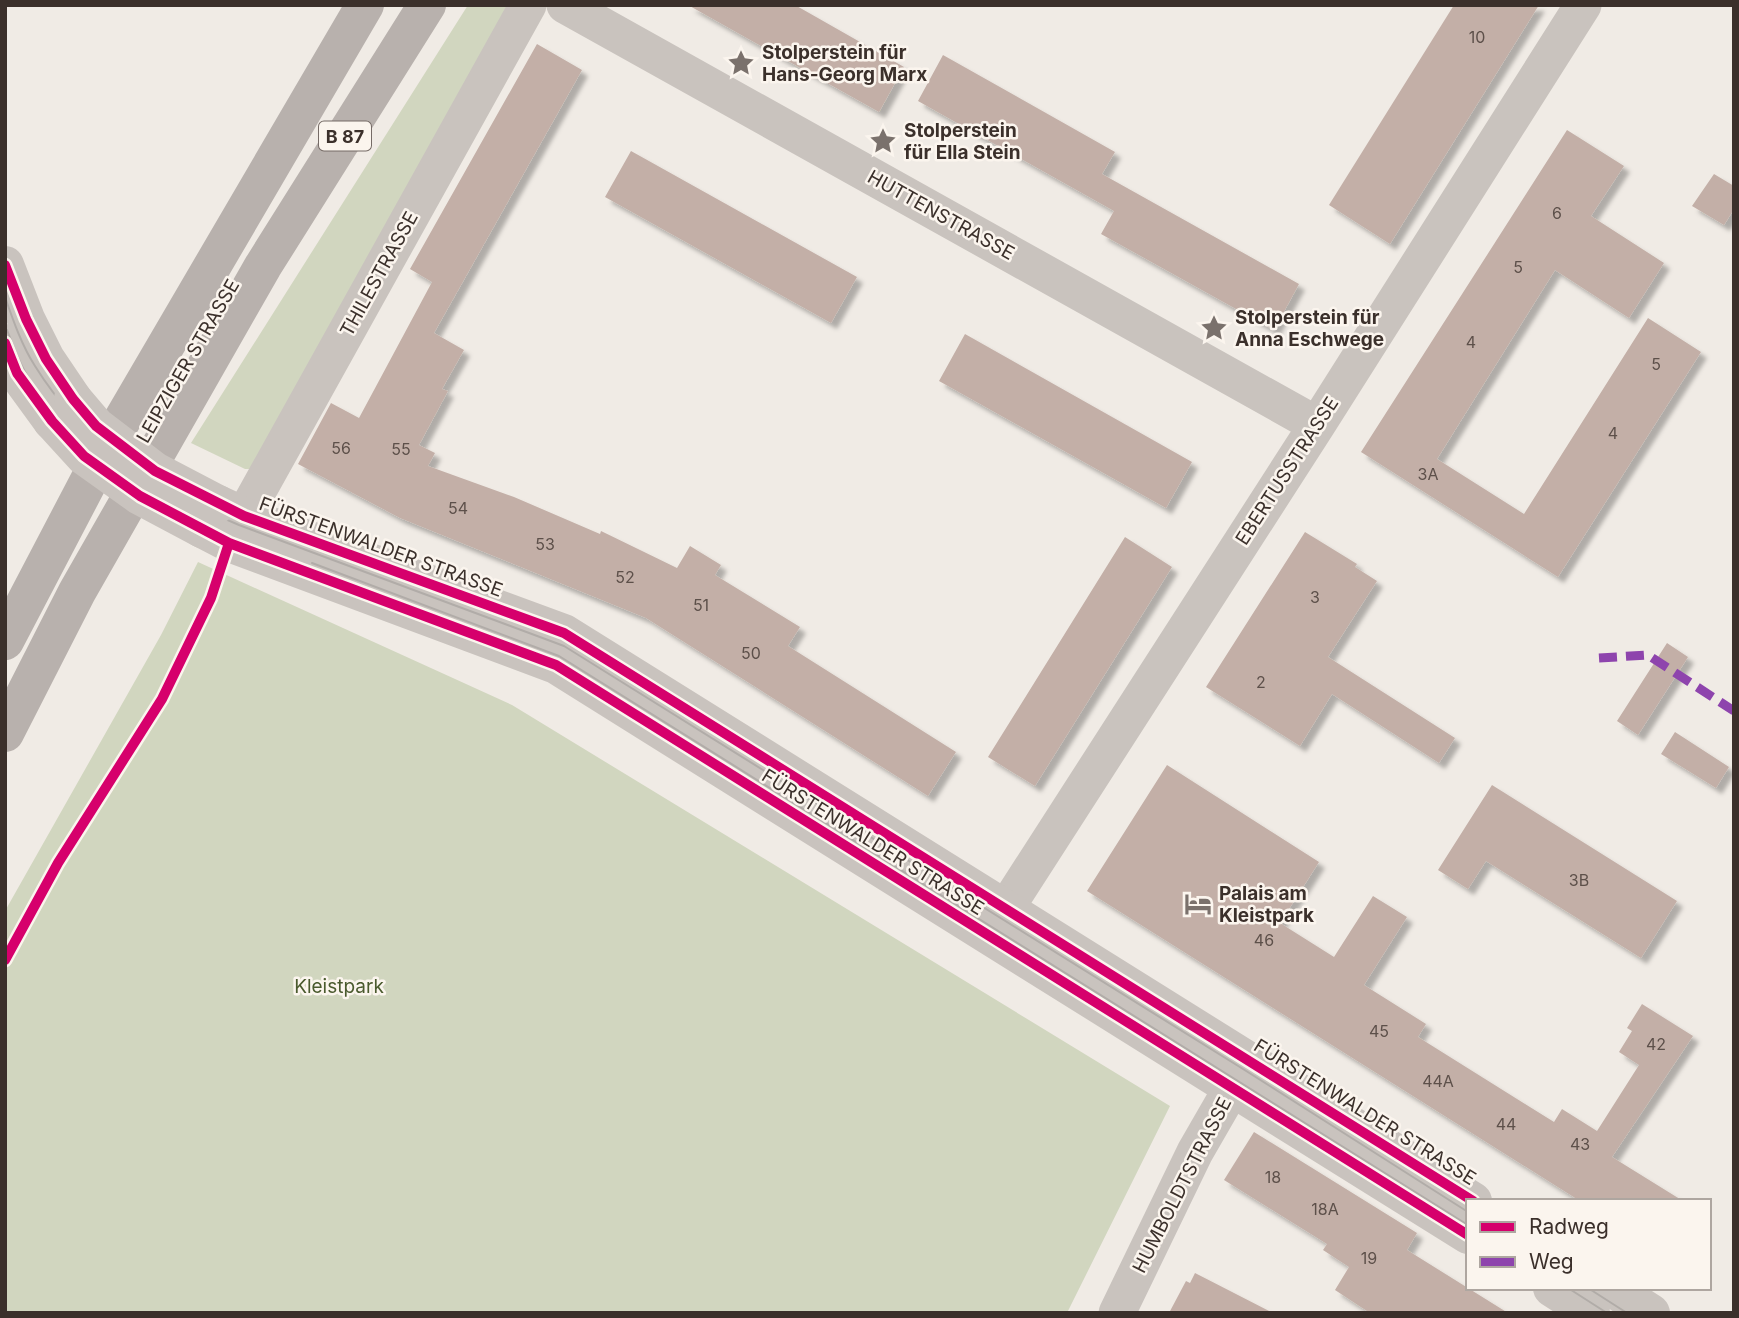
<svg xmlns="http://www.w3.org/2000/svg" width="1739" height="1318" font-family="Inter,sans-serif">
<defs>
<filter id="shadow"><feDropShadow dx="6" dy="6" stdDeviation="2" flood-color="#0004"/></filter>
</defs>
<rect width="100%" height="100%" fill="#f0ebe5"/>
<path fill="#d1d6bf" d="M468 5H518L254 469H245L191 443Z
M198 562 512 705 1170 1106 1067 1313H5V911L161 635Z"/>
<path fill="#c3afa7" filter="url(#shadow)" d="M688 5H795L904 67 879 112Z
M1454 5H1539L1390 244 1329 205Z
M537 44 582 70 434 333 464 350 442 389 448 391 419 445 435 453 428 466 514 497 600 534 601 531 677 568 690 546 721 565 715 575 800 627 788 646 956 752 928 796 646 618 400 518 298 464 331 403 359 418 432 282 410 269Z
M943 55 1115 152 1102 174 1299 284 1274 330 1101 234 1114 211 918 101Z
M1567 130 1624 166 1591 216 1664 263 1629 318 1555 270 1437 459 1524 514 1648 318 1701 352 1558 577 1361 452Z
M631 151 857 277 831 323 605 197Z
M1714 174 1734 186V209L1724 225 1692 206Z
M965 334 1192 462 1166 508 939 381Z
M1305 532 1357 564 1355 567 1377 581 1328 657 1455 738 1439 763 1332 694 1300 746 1206 687Z
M1125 537 1172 567 1035 786 988 757Z
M1667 643 1688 657 1638 735 1617 721Z
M1675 732 1729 767 1716 788 1661 754Z
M1167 765 1319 862 1280 923 1334 957 1373 896 1407 917 1364 985 1426 1024 1418 1037 1554 1122 1562 1109 1597 1131 1639 1065 1619 1052 1632 1031 1627 1028 1642 1004 1693 1036 1612 1157 1683 1201H1580L1087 891Z
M1492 785 1677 901 1641 958 1486 861 1468 889 1438 870Z
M1254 1132 1417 1233 1407 1250 1508 1313H1370L1335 1290 1349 1267 1323 1250 1327 1244 1224 1180Z
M1195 1273 1273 1313H1169L1186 1281 1190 1283Z"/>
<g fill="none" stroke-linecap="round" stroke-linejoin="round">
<path stroke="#c9c3be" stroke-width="37" d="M565 5 1317 425
M229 543 528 5
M990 933 1317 425 1583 5
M1117 1313 1195 1152 1248 1060"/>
<path stroke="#c9c3be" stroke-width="38" d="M5 265 26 319 46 359 73 399
M5 343 17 373 52 421
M218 504 244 516 564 633 1473 1201
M202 529 229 543 556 665 1468 1235
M1552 1288 1591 1313
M1612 1288 1651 1313"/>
<path stroke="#b8b1ad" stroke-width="38" d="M5 641 107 446 365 5
M5 733 77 592 263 266 427 5"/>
<path stroke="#b1aca8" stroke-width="2" d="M5 297C13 320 22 346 35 366 84 445 155 490 239 525L564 646 1243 1069 1468 1212
M7 330C12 343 17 357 24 370 52 421 109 473 161 499
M312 563 559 656 1468 1225
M1568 1288 1607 1313
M1588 1288 1627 1313"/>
<path stroke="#c9c3be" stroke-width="38" d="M73 399 96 426 155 471 218 504
M52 421 84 456 140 496 202 529"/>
<path stroke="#8e44ad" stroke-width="9" stroke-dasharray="18 9" stroke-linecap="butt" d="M1599 658 1648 655 1734 711"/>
<defs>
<path id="cycleway" d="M5 265 26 319 46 359 73 399 96 426 155 471 244 516 564 633 1473 1201
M5 343 17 373 52 421 84 456 140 496 229 543 556 665 1468 1235
M5 960 58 863 162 699 211 598 229 543"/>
</defs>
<use href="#cycleway" stroke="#fbf5ee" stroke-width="15"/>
<use href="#cycleway" stroke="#d6006c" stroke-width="10"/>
</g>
<defs>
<symbol id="sight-bare" viewBox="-9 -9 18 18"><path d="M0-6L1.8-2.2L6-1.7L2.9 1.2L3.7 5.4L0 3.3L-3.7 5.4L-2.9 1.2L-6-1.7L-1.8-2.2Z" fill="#7a716c" stroke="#fbf5ee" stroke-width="2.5" paint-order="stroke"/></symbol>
<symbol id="hotel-bare" viewBox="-9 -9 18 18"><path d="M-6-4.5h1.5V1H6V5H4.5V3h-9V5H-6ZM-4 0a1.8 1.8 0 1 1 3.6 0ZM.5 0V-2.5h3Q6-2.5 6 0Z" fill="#7a716c" stroke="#fbf5ee" stroke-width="2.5" paint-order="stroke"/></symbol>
</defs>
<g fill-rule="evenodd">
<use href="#sight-bare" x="722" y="44" width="38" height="38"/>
<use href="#sight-bare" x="864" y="122" width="38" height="38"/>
<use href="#sight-bare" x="1195" y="309" width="38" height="38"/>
<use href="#hotel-bare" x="1179" y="885" width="38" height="38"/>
</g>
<g text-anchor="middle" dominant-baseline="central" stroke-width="5" stroke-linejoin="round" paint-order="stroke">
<g font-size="16" fill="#5d504a">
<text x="1477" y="37">10</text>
<text x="1557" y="213">6</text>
<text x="1518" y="267">5</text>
<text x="1471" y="342">4</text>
<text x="1656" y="364">5</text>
<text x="1613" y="433">4</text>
<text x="341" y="448">56</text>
<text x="401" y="449">55</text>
<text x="1428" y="474">3A</text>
<text x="458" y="508">54</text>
<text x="545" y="544">53</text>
<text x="625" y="577">52</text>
<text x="1315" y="597">3</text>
<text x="701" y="605">51</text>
<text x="751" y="653">50</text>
<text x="1261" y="682">2</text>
<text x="1579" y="880">3B</text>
<text x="1264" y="940">46</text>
<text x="1379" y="1031">45</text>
<text x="1656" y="1044">42</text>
<text x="1438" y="1081">44A</text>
<text x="1506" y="1124">44</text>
<text x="1580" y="1144">43</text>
<text x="1273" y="1177">18</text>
<text x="1325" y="1209">18A</text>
<text x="1369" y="1258">19</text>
</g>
<rect fill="#fbf5ee" stroke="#756b66" stroke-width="2" x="319" y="121.5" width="52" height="29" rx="5"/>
<g font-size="18" font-weight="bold" fill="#3b302b">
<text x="345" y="136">B 87</text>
</g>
<g font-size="19" font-weight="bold" fill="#3b302b" stroke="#fbf5ee" text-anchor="start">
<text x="762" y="52">Stolperstein für<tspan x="762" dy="22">Hans-Georg Marx</tspan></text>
<text x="904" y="130">Stolperstein<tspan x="904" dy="22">für Ella Stein</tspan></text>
<text x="1235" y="317">Stolperstein für<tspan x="1235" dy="22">Anna Eschwege</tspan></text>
<text x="1219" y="893">Palais am<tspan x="1219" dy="22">Kleistpark</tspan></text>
</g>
<g font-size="19" fill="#3b302b" stroke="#fbf5ee">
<text transform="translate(941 215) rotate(29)">HUTTENSTRASSE</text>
<text transform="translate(379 274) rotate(-61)">THILESTRASSE</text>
<text transform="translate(188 361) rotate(-60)">LEIPZIGER STRASSE</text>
<text transform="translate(1287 471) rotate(-57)">EBERTUSSTRASSE</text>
<text transform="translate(381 547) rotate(20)">FÜRSTENWALDER STRASSE</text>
<text transform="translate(873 842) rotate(32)">FÜRSTENWALDER STRASSE</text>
<text transform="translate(1365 1112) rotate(32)">FÜRSTENWALDER STRASSE</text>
<text transform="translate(1182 1185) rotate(-63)">HUMBOLDTSTRASSE</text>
</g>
<g font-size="19" fill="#4a5a2e" stroke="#fbf5ee">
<text x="339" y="986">Kleistpark</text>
</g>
</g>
<rect width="1739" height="1318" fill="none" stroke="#3b302b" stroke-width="14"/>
<rect x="1466" y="1199" width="245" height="91" fill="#fbf5ee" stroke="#aea6a0" stroke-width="2"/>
<rect x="1480" y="1222" width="35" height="10" fill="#d6006c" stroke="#aea6a0" stroke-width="2"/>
<text x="1529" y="1234" font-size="21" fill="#3b302b">Radweg</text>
<rect x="1480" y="1257" width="35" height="10" fill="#8e44ad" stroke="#aea6a0" stroke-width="2"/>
<text x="1529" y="1269" font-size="21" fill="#3b302b">Weg</text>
</svg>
